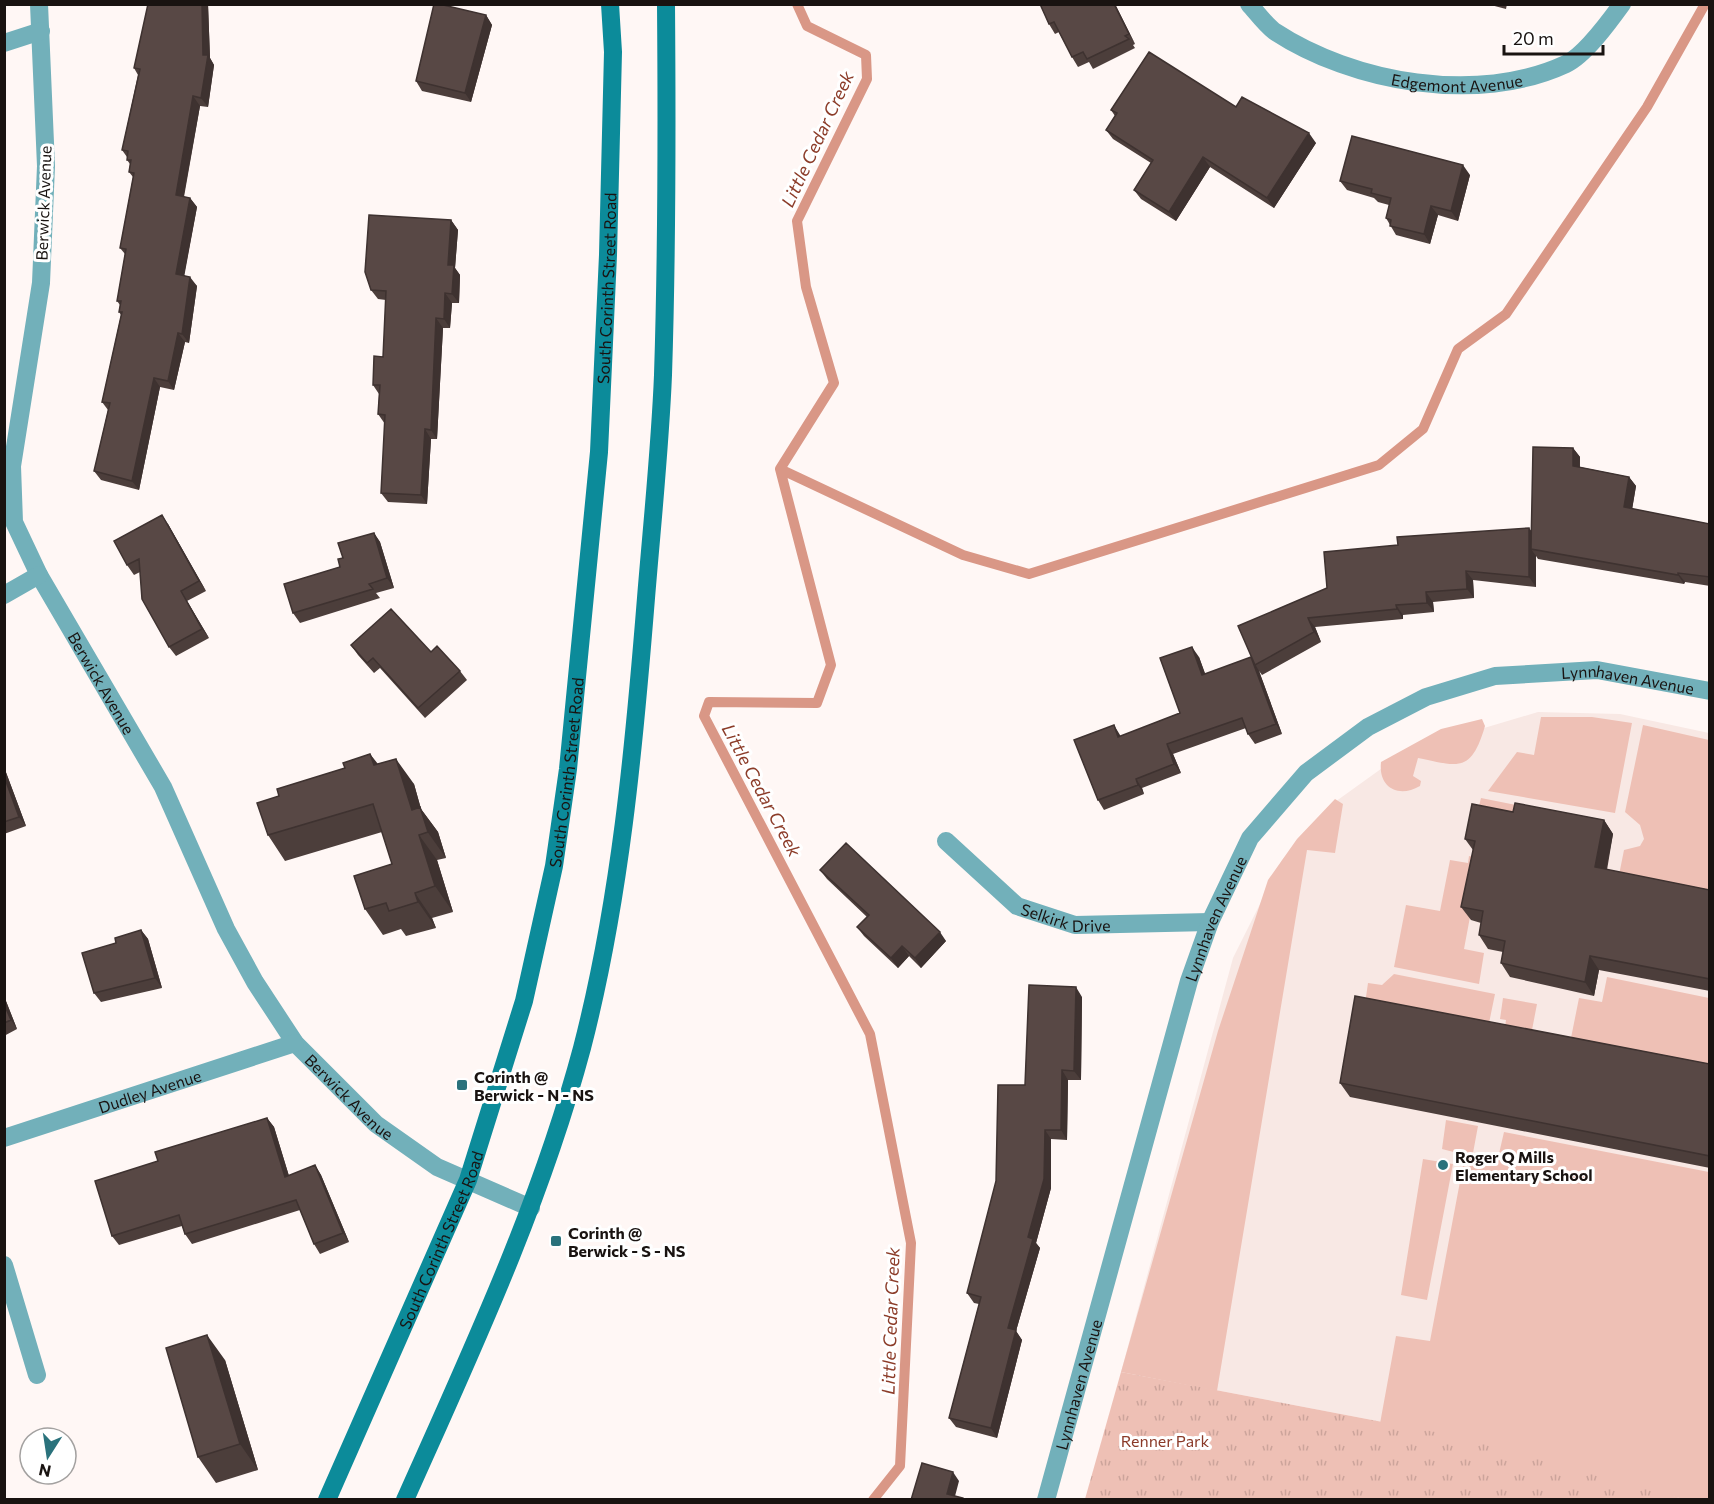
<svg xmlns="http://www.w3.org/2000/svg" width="1714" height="1504" font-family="Commissioner,sans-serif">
<defs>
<pattern id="park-tufts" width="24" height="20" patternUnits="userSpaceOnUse" patternTransform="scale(1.5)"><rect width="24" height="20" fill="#eec0b5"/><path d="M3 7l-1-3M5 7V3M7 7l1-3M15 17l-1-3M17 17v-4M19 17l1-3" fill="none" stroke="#cca49b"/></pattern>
</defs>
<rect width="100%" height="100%" fill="#fff7f5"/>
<path fill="#f8e8e4" d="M1538 712 1620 714 1709 733V1499L1477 1440 1121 1372 1233 958 1282 860 1328 807 1385 766 1464 734Z"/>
<path fill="#eec0b5" d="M1541 717H1592L1632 723 1615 813 1488 791 1517 752 1534 755Z
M1482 719 1485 726C1471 774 1458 766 1418 758L1413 776 1421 781 1420 786C1398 799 1378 787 1381 762L1441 729Z
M1643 725 1709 740V899L1618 880 1624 850 1640 846 1644 839 1640 825 1625 812Z
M1481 798 1591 820 1477 814Z
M1335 799 1343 804 1335 853 1307 850 1217 1391 1121 1372 1218 1031 1268 880 1297 839Z
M1469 856 1481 858 1464 949 1484 953 1479 984 1394 967 1406 905 1440 911 1450 860 1468 863Z
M1394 974 1495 994 1488 1028 1365 1004 1368 983 1382 985Z
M1607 977 1709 998V1072L1570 1043 1579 998 1602 1002Z
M1503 998 1537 1004 1532 1030 1504 1033 1506 1020 1500 1019Z
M1446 1120 1478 1126 1473 1153 1498 1158 1504 1132 1709 1172V1499H1684L1379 1429 1396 1336 1430 1341 1465 1155 1442 1149Z
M1423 1159 1453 1164 1427 1300 1401 1295Z"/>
<path fill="url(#park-tufts)" d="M1121 1372 1477 1440 1684 1499H1085Z"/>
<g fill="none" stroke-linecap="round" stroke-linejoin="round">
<path stroke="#d99786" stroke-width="10" d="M797 4 807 26 866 55 867 79 797 221 806 287 834 383 780 469 831 665 817 703 709 702 704 716 870 1034 911 1243 900 1466 873 1500
M780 469 963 555 1029 574 1379 465 1423 429 1458 349 1506 314 1647 107 1705 4"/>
<g stroke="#72b0ba" stroke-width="18">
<path id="s1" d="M39 4 46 166 41 283 12 466 14 522 39 575 163 787 226 929 255 982 295 1043 376 1124 437 1167 531 1208"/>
<path id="s2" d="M1249 4C1257 13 1265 24 1274 31 1353 83 1478 105 1566 64 1585 55 1609 22 1622 4"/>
<path d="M4 43 41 31"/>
<path d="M4 595 39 575"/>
<path id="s3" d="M946 841 1017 906 1075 925 1210 922"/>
<path id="s4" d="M4 1138 295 1043"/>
<path d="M4 1265 37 1375"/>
<path id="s5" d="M1046 1500 1189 981 1210 922 1250 838 1306 773 1368 727 1426 697 1495 676 1597 670 1710 691"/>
</g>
<g stroke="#0c8b9a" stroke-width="18">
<path id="s6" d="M327 1500 468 1180 524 1001 554 866 568 769 599 452 608 255 613 52 610 4"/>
<path d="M405 1500C471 1352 540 1205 582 1048 620 901 634 748 646 598 652 524 660 449 663 375 667 252 667 128 666 4"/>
</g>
</g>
<path fill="#4c3e3b" d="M148 4H208L210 58 214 65 208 107 200 106 184 197 190 198 197 207 184 275 197 286 189 343 185 342 174 390 160 387 139 490 101 480 94 471 108 410 102 402 121 315 119 312 120 305 117 301 125 254 120 248 133 177 129 172 130 164 127 160V157L122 150 138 75 134 68Z
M1040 4H1115L1135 44 1133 45 1135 48 1093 69 1089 62 1078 67 1072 57 1059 32 1055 34 1049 24Z
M1487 4H1507L1506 9Z
M486 15 492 25 471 102 422 91 416 81Z
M1236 107 1316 143 1274 208 1210 167 1176 221 1141 199 1134 190 1151 163 1113 139 1106 130 1115 116 1111 110Z
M1470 175 1458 221 1438 215 1430 244 1396 235 1386 218 1389 205 1378 202 1374 198 1347 190 1340 181Z
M451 220 458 230 455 268 460 275 459 303H452L450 328H443L437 439H431L427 504 388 502 381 493 385 424 378 414 379 394 373 385 383 357 386 300 378 299 371 290Z
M1573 448 1580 457V467L1629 477 1636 486 1632 509 1710 524V586L1685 582 1684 584 1538 559 1536 556V587L1473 580 1474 598 1433 602 1434 612 1403 615V619L1315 627 1321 642 1262 675 1259 671 1282 734 1255 744 1248 734 1246 728 1173 754 1181 773 1142 788 1144 794 1104 810 1098 800 1121 736 1180 713 1199 657 1205 674 1253 659 1327 588 1398 545 1529 528 1532 532Z
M168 524 206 591 187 601 209 638 176 656 169 647 140 572 134 575 127 565Z
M374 533 380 542 394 588 376 593 380 598 300 623 293 613 340 567 343 558Z
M351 645 431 652 460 671 467 680 425 718 380 668 374 673 358 655Z
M370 754 378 764 414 784 421 809 438 832 446 858 437 860 453 912 432 918 436 928 406 936 401 929 383 935 365 909 392 864 382 832 285 861 268 835 279 796 345 768Z
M4 767 26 826 4 834Z
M1513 812 1604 820 1613 834 1607 870 1710 890V991L1599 970 1594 996 1510 977 1501 963 1503 952 1488 949 1479 935 1481 923 1471 920 1461 907 1473 850 1465 839Z
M820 870 946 941 921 968 909 956 898 968 864 936 857 927 867 917 827 879Z
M141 930 148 939 162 988 101 1002 94 993 116 943Z
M4 996 17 1029 4 1036Z
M1082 997 1081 1080H1068L1067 1140 1051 1139V1188L1036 1243 1040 1248 1016 1331 1022 1340 997 1438 956 1427 949 1418 979 1304 974 1303 967 1293 1025 1085Z
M1710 1064V1168L1350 1097 1340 1083Z
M267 1118 274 1127 289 1176 315 1165 321 1175 349 1242 320 1254 314 1244 300 1210 192 1244 185 1234 182 1226 119 1245 112 1236 158 1161Z
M225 1360 258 1470 216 1483 198 1457Z"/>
<path fill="#3e3230" d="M202 4H208L210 58 214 65 208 107 201 98 203 55Z
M1114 4H1115L1135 44 1129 34Z
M486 15 492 25 471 102 465 93Z
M193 96 200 106 182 205 176 195Z
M1309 133 1316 143 1274 208 1267 198Z
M1203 157 1210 167 1176 221 1169 212Z
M1463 165 1470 175 1458 221 1451 211Z
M190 198 197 207 183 283 176 274Z
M1431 206 1438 215 1430 244 1424 234Z
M451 220 458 230 455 268 460 275 459 303 452 294 448 265Z
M190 277 197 286 189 343 182 334Z
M445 293 452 303 450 328 444 319Z
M436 318 443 328 437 439 431 430Z
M178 333 185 342 174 390 168 381Z
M154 378 160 387 139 490 132 481Z
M425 429 431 439 427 504 421 495Z
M1573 448 1580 457 1579 475 1573 466Z
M1629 477 1636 486 1631 516 1624 507Z
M162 515 168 524 206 591 199 581Z
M1529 528 1536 538 1531 549 1536 556V587L1529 577Z
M374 533 380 542 394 588 387 578Z
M1466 571 1473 580 1474 598 1467 589Z
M1678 573 1685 582 1684 584 1678 575Z
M181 591 187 601 209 638 202 629Z
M1426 592 1433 602 1434 612 1427 603Z
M1396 605 1403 615V619L1397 609Z
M1308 618 1315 627 1321 642 1314 632Z
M1192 647 1199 657 1209 684 1202 675Z
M1251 657 1259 671 1282 734 1276 724Z
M1114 725 1120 735 1125 746 1118 737Z
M1167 744 1173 754 1181 773 1174 764Z
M370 754 388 779 374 765Z
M396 759 414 784 421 809 438 832 446 858 412 810Z
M4 767 26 826 19 817 4 776Z
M1136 779 1142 788 1144 794 1138 785Z
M1604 820 1613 834 1604 881 1595 867Z
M419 835 437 860 453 912 435 886Z
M415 893 432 918 436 928 418 902Z
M141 930 148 939 162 988 155 978Z
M940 932 946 941 921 968 915 958Z
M902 946 909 956 898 968 891 958Z
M1590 956 1599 970 1594 996 1585 982Z
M1076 987 1082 997 1081 1080 1074 1071Z
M4 996 17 1029 11 1020 4 1004Z
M1062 1070 1068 1080 1067 1140 1061 1130Z
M267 1118 274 1127 292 1186 285 1177Z
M1045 1130 1051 1139V1188L1036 1243 1040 1248 1016 1331 1022 1340 997 1438 991 1428 1008 1328 1028 1237Z
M315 1165 321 1175 349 1242 343 1233Z
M207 1335 225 1360 258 1470 240 1444Z
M953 1472 959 1481 954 1500 947 1494Z"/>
<path fill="#584845" stroke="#3e3230" stroke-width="1.5" d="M148 4H202L203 55H208L201 98 193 96 176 195 190 198 176 274 190 277 182 334 178 333 168 381 154 378 132 481 94 471 110 403 102 402 122 312H119L121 301H117L126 249 120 248 134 173 129 172 131 160H127L128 151 122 150 140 69 134 68Z
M434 4H439L486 15 465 93 416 81Z
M1040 4H1114L1129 34 1125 36 1129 39 1087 59 1083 52 1072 57 1054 22 1049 24Z
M1149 52 1236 107 1242 97 1309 133 1267 198 1203 157 1169 212 1134 190 1153 160 1106 130 1117 113 1111 110Z
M1352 136 1463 165 1451 211 1431 206 1424 234 1390 226 1391 220 1386 218 1391 198 1371 193 1372 189 1340 181Z
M369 215 451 220 448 265H454L452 294 445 293 444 319 436 318 431 430 425 429 421 495 381 493 385 415 378 414 380 385H373L374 356 383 357 386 291 371 290 365 272Z
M1533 447 1573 448V466L1629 477 1624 507 1710 524V577L1678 573V575L1531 549Z
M162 515 199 581 181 591 202 629 169 647 142 599 139 559 127 565 114 541Z
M1529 528V577L1466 571 1467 589 1426 592 1427 603 1396 605 1397 609 1308 618 1314 632 1255 665 1238 626 1327 588 1324 552 1398 545 1397 537Z
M374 533 387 578 369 584 373 589 293 613 284 584 340 567 338 559 343 558 338 543Z
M391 609 431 652 437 646 460 671 418 708 373 658 367 663 351 645Z
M1192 647 1202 675 1251 657 1276 724 1248 734 1242 718 1167 744 1174 764 1136 779 1138 785 1098 800 1074 740 1114 725 1118 737 1180 713 1160 658Z
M370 754 374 765 396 759 412 810 420 807 428 832 419 835 435 886 415 893 418 902 389 911 386 903 365 909 354 876 392 864 373 804 268 835 257 803 279 796 277 789 345 768 343 763Z
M4 776 19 817 4 822Z
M1515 803 1604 820 1595 867 1710 890V979L1590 956 1585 982 1501 963 1505 941 1479 935 1483 911 1461 907 1475 841 1465 839 1472 804 1513 812Z
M846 843 940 932 915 958 902 946 891 958 857 927 869 915 820 870Z
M141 930 155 978 94 993 82 953 116 943 115 938Z
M1029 985 1076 987 1074 1071 1062 1070 1061 1130H1045L1044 1179 1028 1237 1033 1239 1008 1328 1016 1330 991 1428 949 1418 981 1297 967 1293 996 1181 998 1085H1025Z
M1355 996 1710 1064V1156L1340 1083Z
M4 1004 11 1020 4 1023Z
M267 1118 285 1177 315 1165 343 1233 314 1244 296 1200 185 1234 179 1215 112 1236 95 1181 158 1161 155 1152Z
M207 1335 240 1444 198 1457 166 1348Z
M922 1463 953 1472 947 1494 963 1498V1500H911Z"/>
<g fill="#2a727c" stroke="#fff" stroke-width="2">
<rect x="456" y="1079" width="12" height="12" rx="3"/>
<circle cx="1443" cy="1165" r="6"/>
<rect x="550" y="1235" width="12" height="12" rx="3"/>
</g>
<g text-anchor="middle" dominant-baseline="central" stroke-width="6" stroke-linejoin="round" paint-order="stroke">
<g font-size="16" fill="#191311" stroke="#fff">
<text stroke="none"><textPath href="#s2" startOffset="230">Edgemont Avenue</textPath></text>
<text transform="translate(43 203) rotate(-88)">Berwick Avenue</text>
<text stroke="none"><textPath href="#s6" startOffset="1256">South Corinth Street Road</textPath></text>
<text stroke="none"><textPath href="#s5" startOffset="1128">Lynnhaven Avenue</textPath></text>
<text stroke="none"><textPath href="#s1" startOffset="704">Berwick Avenue</textPath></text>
<text stroke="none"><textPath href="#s6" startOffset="770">South Corinth Street Road</textPath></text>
<text stroke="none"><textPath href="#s3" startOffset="147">Selkirk Drive</textPath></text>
<text stroke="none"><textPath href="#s5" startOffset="606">Lynnhaven Avenue</textPath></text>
<text stroke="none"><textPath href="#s4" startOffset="153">Dudley Avenue</textPath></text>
<text stroke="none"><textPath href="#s1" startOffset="1190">Berwick Avenue</textPath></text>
<text stroke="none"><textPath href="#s6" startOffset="284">South Corinth Street Road</textPath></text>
<text stroke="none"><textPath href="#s5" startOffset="120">Lynnhaven Avenue</textPath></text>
</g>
<g font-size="16" font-weight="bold" fill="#191311" stroke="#fff" text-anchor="start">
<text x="474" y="1076">Corinth @<tspan x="474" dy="18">Berwick - N - NS</tspan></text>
<text x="1455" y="1156">Roger Q Mills<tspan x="1455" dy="18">Elementary School</tspan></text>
<text x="568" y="1232">Corinth @<tspan x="568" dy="18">Berwick - S - NS</tspan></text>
</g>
<g font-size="16" fill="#8a3927" stroke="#fff">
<text x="1165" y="1440">Renner Park</text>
</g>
<g font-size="18" font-style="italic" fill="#8c3c29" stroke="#fff">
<text transform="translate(817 139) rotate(-65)">Little Cedar Creek</text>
<text transform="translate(762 790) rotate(62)">Little Cedar Creek</text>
<text transform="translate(890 1321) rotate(-88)">Little Cedar Creek</text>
</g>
</g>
<rect width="1714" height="1504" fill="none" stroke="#191311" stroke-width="12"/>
<g transform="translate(48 1456) rotate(192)"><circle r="28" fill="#ffffff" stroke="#a3a1a0" stroke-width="1.5"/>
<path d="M0-4.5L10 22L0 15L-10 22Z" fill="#2a727c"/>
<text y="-9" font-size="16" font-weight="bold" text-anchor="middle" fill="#191311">N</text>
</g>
<path d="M1504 45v9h99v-9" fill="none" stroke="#191311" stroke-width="3"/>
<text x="1513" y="45" font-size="18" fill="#191311" stroke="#ffffff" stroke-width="4.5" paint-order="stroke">20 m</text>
</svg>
